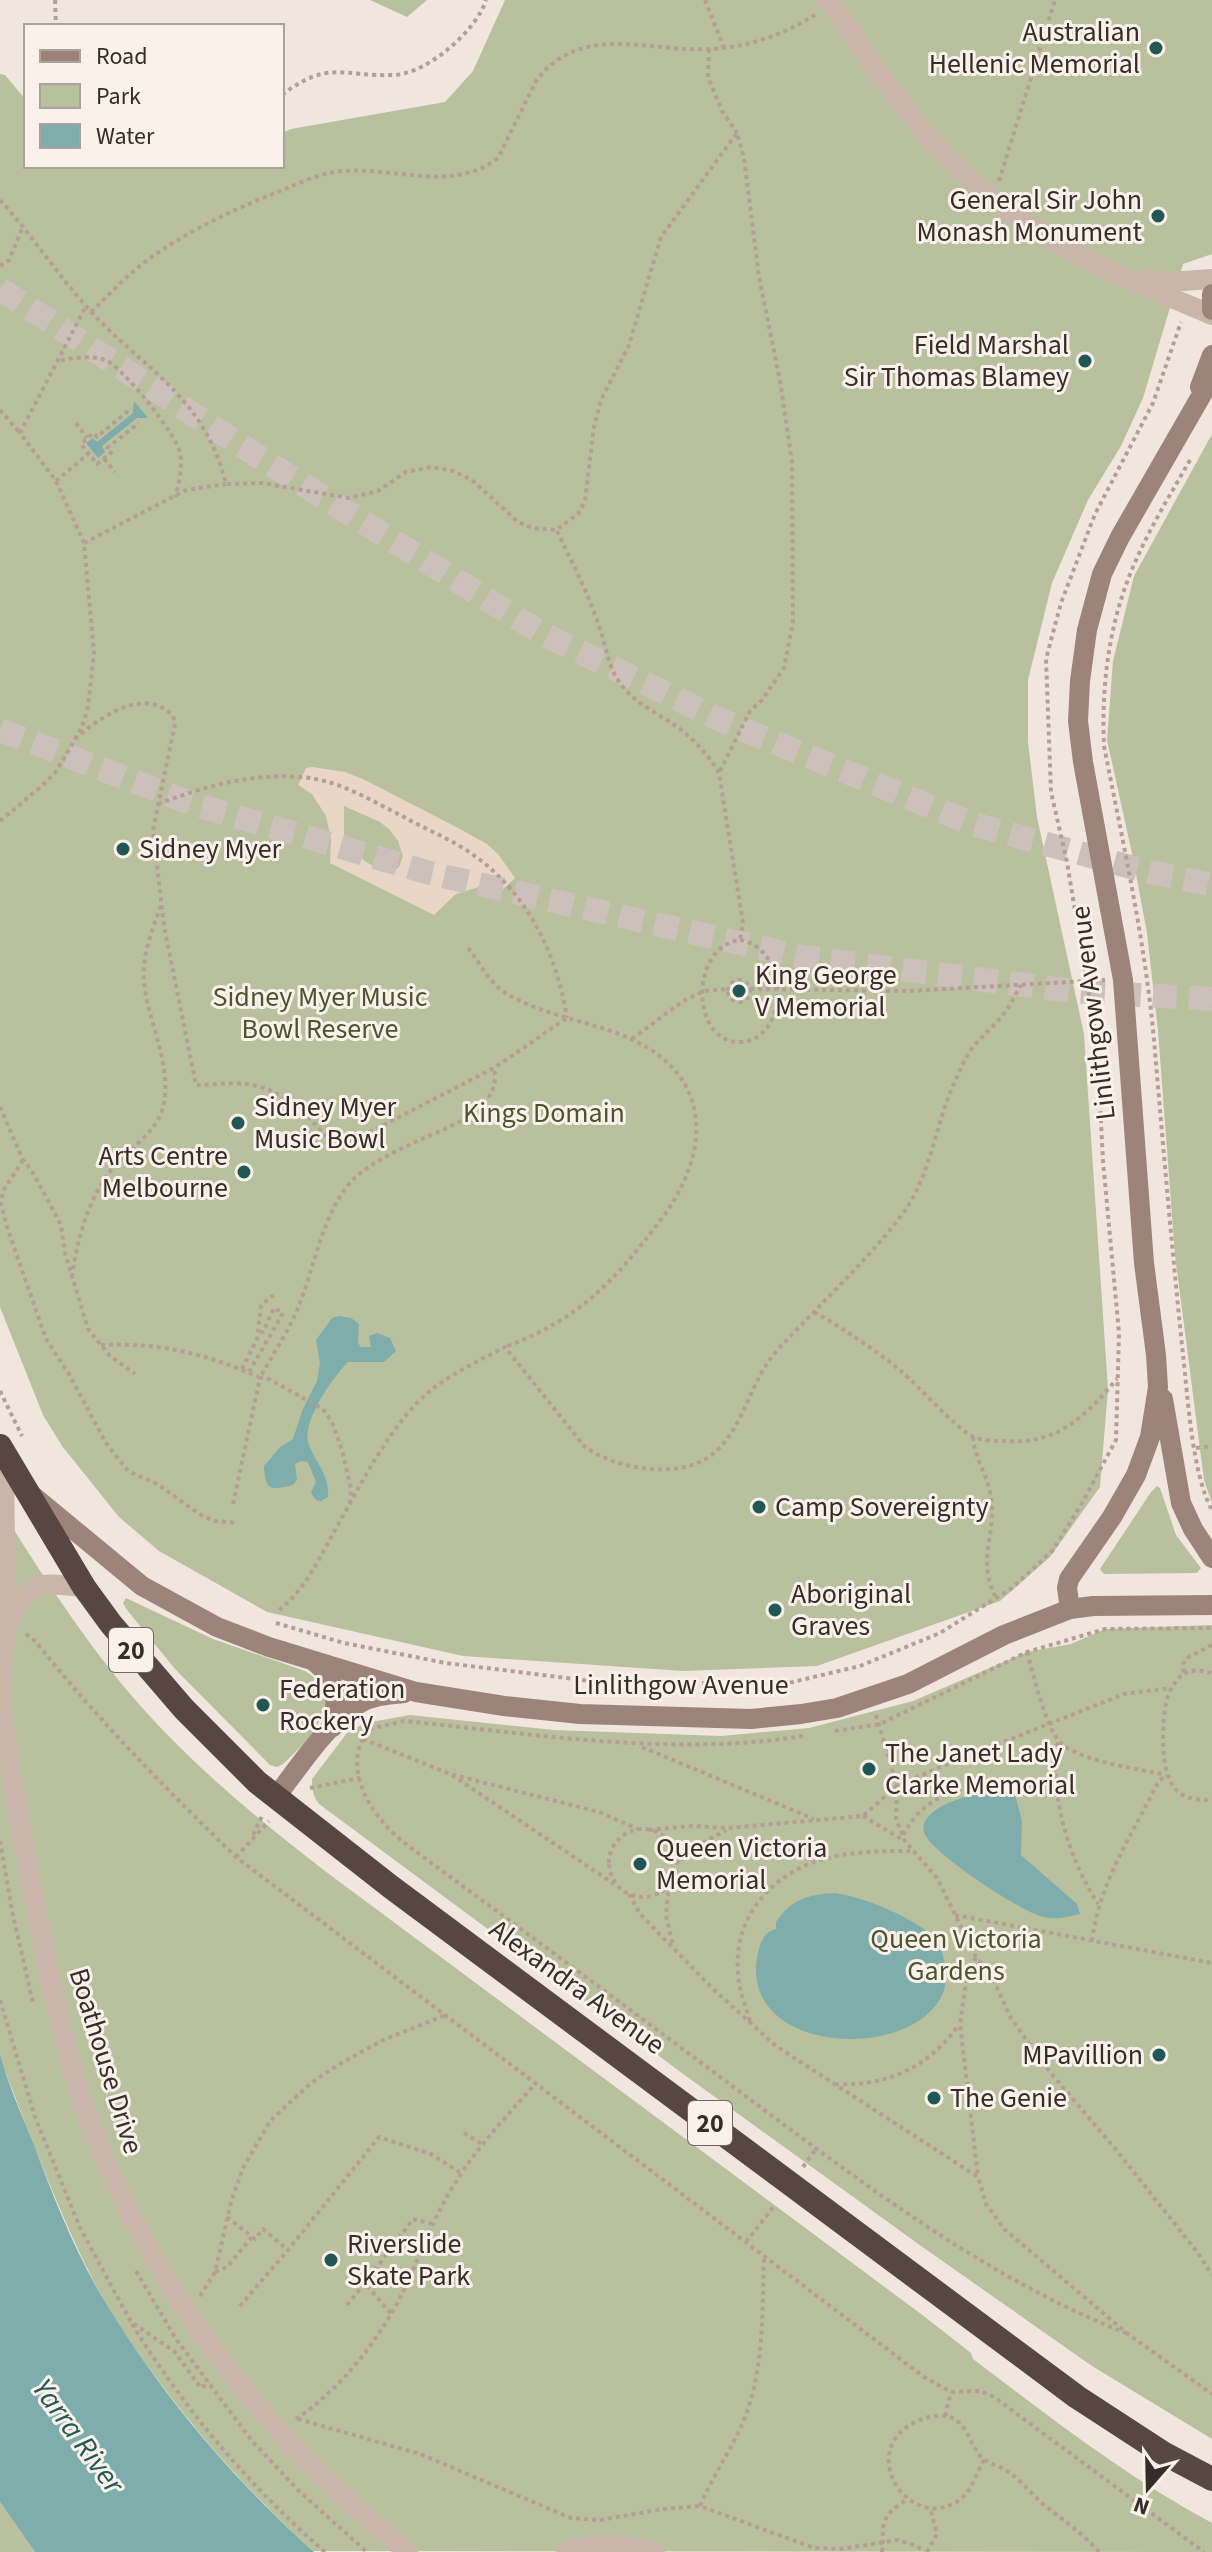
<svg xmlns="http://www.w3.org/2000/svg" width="1212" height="2552" font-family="'Source Sans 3',sans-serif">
<rect width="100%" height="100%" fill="#f1e6de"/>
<path fill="#b8c09e" d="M370 0H427L407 17Z
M505 0H1212V254L1183 264 1143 398 1121 446 1088 500 1052 583 1028 680V742L1037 817 1084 1034 1108 1389 1100 1487 1050 1557 1000 1601 817 1666 683 1671 463 1656 267 1612 159 1551 119 1517 62 1446 43 1415 0 1307V74L5 75 26 100V166H282V133L291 129 445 102 473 71Z
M1212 434V1503L1204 1480 1175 1255 1158 1031 1147 933 1133 858 1107 740 1113 661 1134 576Z
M1157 1486 1160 1488 1176 1535 1201 1568 1197 1573 1104 1574 1100 1569 1151 1492Z
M0 1508C48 1584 97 1661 159 1726 210 1780 267 1826 325 1871L921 2314 971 2353 973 2359C1051 2418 1126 2477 1212 2523V2552L313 2551C249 2493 194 2431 144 2361 127 2336 109 2311 95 2284 59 2214 32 2140 3 2066L0 2054Z
M126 1598 213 1639 305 1671C350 1698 309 1740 283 1764L277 1767 270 1765 175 1669 127 1610 123 1603Z
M1212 1625V2439L1092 2366 921 2246 686 2076 319 1804C313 1796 312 1789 312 1779L347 1733 365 1723 410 1715 554 1730 721 1736 809 1728 913 1701 1027 1652 1071 1644 1105 1629Z
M0 2502 35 2552H0Z"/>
<path fill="#e9d6c6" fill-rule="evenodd" d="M312 767 345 772 365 780 460 829 487 844 498 854 515 878 501 891 482 886 456 894 434 915 330 863 331 839 326 816 312 794 298 785 306 768ZM344 806 380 822 390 830 398 841 403 856 399 867 392 872H383L355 855 344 835Z"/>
<path fill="#7eadab" d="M134 401 148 418H137L102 446 105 452 98 458 86 443 93 438 97 442 133 413Z
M339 1316 351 1318 359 1324 358 1343 361 1347H371L369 1336 377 1333 390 1338 396 1351 384 1362H348C333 1377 300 1423 309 1445 316 1463 330 1476 328 1497L321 1501 316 1500 311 1493 316 1482 308 1462 301 1461 295 1464 297 1480 293 1485C270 1491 265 1490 264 1466L280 1447 293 1439 302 1411 317 1381 320 1363 316 1340 332 1318Z
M1005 1789 1014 1791 1022 1821 1021 1855 1077 1904 1080 1914C1067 1917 1056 1920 1043 1917 1022 1912 929 1852 924 1832 917 1804 987 1790 1005 1789Z
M836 1893C873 1900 910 1917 939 1940 944 1959 951 1981 940 1999 904 2062 742 2052 757 1958 759 1945 763 1932 776 1929V1922C791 1899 810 1894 836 1893Z
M0 2054C8 2085 22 2115 34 2145 52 2194 72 2244 98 2290 156 2388 229 2476 314 2552H35L0 2502Z"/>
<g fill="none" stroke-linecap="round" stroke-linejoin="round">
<path stroke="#ccc1ba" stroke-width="24" stroke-dasharray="24 12" stroke-linecap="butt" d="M0 289 270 464 541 633 723 721 973 824 1149 872 1212 885
M0 730 193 804 430 873 802 957 1072 991 1212 999"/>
<path stroke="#b59f94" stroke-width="4" stroke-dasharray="4 4" stroke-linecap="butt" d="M55 0 56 26
M705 0 724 48
M709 49 708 77 722 111 737 133
M282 95C329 59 342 77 394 75 427 74 477 30 486 0
M999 181 1055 0
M0 200C30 233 55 271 85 305 141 369 203 392 226 484L262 483 349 498 378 491 406 472 431 467 453 471 472 480 518 522 532 528 556 530 578 514 585 501 594 426 601 400 629 345 661 237 737 133 744 158 759 277 780 381 792 462 793 622 784 668 762 700 750 711 719 773
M0 266 9 260 22 229
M91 312C109 295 126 276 145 262 186 231 233 210 280 191 300 183 322 172 344 171 397 167 452 193 498 158L536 81C581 21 650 53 710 49 749 47 782 35 815 15
M61 360C75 358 92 355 105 360 123 367 176 434 180 453 183 467 179 483 175 497
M0 410 20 433
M128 411 97 437 93 433 81 444 97 464 111 453 107 448 139 423
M76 423 87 438
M104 459 115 472
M1190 460C1172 492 1152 524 1137 558 1110 616 1101 682 1104 746 1123 843 1145 941 1154 1040 1163 1145 1172 1250 1183 1355 1188 1398 1192 1474 1212 1510
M56 481 88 454
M557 531C572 562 588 593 599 626 606 645 608 667 620 683 633 702 655 712 673 724 692 737 707 753 719 773L743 923 740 940
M84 543 186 490 226 484
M75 739C99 718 144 685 173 716L175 724 153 830 164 926 196 1085C212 1085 231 1082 247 1084 287 1089 312 1120 337 1149L494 1068 567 1018
M158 804C202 787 252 773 300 777 337 779 370 800 402 816 425 829 451 839 472 854 527 892 557 954 567 1018
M0 821 43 785 55 773 70 748 82 727 88 707 94 653 84 543 56 481 20 433 86 306
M740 940C791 948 789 1042 739 1042 690 1042 690 946 740 940Z
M468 948C480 963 490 984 507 994 546 1017 593 1021 633 1040 714 1078 710 1154 662 1218 615 1281 580 1319 505 1347
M728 991a11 11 0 1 1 22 0a11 11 0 1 1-22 0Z
M750 989 908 991 1105 980
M632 1039 683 1001 704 991 728 989
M0 1107 23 1160 32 1171 61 1225 65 1253 88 1329 110 1356 135 1374
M23 1160 3 1191 1 1204 7 1227 46 1339 69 1374 106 1443 128 1471 157 1484 201 1515 215 1521 238 1523
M72 1277C77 1240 88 1199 112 1169 130 1146 158 1134 164 1103 171 1062 148 1022 144 982 141 956 153 929 161 905
M814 1312C844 1329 874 1349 901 1371 919 1386 956 1429 974 1437 983 1441 995 1441 1004 1441 1058 1445 1084 1417 1117 1379
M101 1345C157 1342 209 1354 260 1378 273 1354 288 1332 298 1308 315 1267 324 1204 358 1175 374 1162 392 1153 411 1144 439 1130 504 1112 494 1068
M242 1369 257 1339 261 1305 275 1294
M249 1372 283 1313 274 1308 263 1332 258 1331
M0 1391 22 1436
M973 1437C974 1457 986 1472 990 1492 999 1533 975 1557 996 1598
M1196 1448 1212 1446
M233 1504 260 1378H267L323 1409 332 1422 342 1450 351 1489 350 1501
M279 1610C308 1587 320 1556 338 1525 362 1482 392 1422 431 1390 453 1373 480 1360 505 1347L585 1447C614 1467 661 1476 695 1464 737 1449 746 1394 768 1362 781 1344 798 1329 813 1313 844 1280 880 1246 906 1209 932 1170 936 1121 956 1079 961 1068 966 1056 973 1047 982 1036 993 1027 1002 1016 1010 1007 1015 995 1021 985
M276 1623 344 1643 446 1663 598 1682 784 1684 860 1666 940 1633 1012 1588 1053 1550 1082 1503 1116 1440 1119 1333 1103 1161 1097 1045 1067 862 1051 792 1046 659 1061 603 1095 514 1153 403 1181 322
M26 1634 36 1642C99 1721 163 1786 236 1857L924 2377 951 2392 980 2391 994 2397 1204 2552
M1212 1645 1187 1658 1183 1664 1184 1673C1164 1690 1164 1712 1163 1736 1163 1770 1168 1805 1212 1799
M1027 1652C1033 1673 1045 1725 1059 1741 1076 1761 1140 1769 1166 1775
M1184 1673 1197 1670 1212 1673
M876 1715 897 1786 896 1819 905 1841 937 1878 976 1957 992 1977 1011 2018 1044 2065 1117 2151 1198 2253 1212 2275
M835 1731 880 1724 1027 1652 1105 1629 1212 1628
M803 1736C671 1757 536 1734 404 1721L369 1729C365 1736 359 1745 358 1752 352 1789 380 1824 407 1845 521 1929 635 2013 748 2098 868 2187 988 2279 1128 2334
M363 1739 450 1774 599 1812 638 1829
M1058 1742C1049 1796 1069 1859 1098 1904
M642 1747 814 1819
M452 1775 614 1884
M310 1788 360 1778
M863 1816 903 1840
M609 1863a34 34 0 1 1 68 0a34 34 0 1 1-68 0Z
M649 1830 692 1826 728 1828 863 1816 897 1786 938 1768 1124 1694 1170 1688
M253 1835 263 1814
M903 1835C924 1797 953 1789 994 1783
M0 1841 12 1911 33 2003
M236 1857 269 1821
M677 1862 697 1846 726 1830
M669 1884 666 1915 673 1946
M629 1894 640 1914 712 1988 776 2046 978 2177 986 2204 1004 2229 1128 2334 1212 2394
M955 1915 1212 1963
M1092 1941C1099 1882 1133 1834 1158 1782L1166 1775
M976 1957 967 1975 960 2024 978 2177
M0 2000 35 2117 80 2228 131 2322 174 2351 201 2388 209 2382
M750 2021C745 2005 739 1990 738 1973 733 1916 773 1872 827 1858 855 1851 884 1851 912 1851
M835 2084C886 2087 929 2067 958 2026
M464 2133 482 2144
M803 2167 816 2149
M227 2217 255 2239 263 2229 288 2250
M746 2242 774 2206
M136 2271 176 2339 252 2441 299 2491 367 2552
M215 2272 227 2267 252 2237
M365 2283 413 2219 433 2224
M200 2296 215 2272 231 2202 243 2168 270 2121 310 2084 336 2066 383 2040 446 2015
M347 2305 365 2283 391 2314
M240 2306 288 2250 379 2137 431 2154 461 2173
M132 2324C185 2410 249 2486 325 2552
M945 2416 951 2392
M296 2419C340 2390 379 2340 402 2294 417 2264 427 2233 443 2204 467 2158 502 2121 536 2083
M298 2419 420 2454 571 2518 600 2520 663 2509 700 2506 814 2548 840 2549 898 2540 917 2546 924 2552
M984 2460C977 2472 973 2487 963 2497 916 2538 856 2458 910 2425 919 2419 935 2414 946 2416 969 2420 969 2449 985 2460 992 2465 1001 2466 1007 2471 1023 2481 1033 2497 1048 2508 1066 2522 1084 2535 1099 2552
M700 2506C713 2475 733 2448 745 2417 765 2364 762 2310 764 2256
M882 2552C884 2522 879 2517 908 2499
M927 2552 937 2534 930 2508"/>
<path stroke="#c9b5aa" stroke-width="20" d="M826 0C845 18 858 44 873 65 891 92 912 117 933 142 1011 233 1106 270 1212 315
M1145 279 1169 282 1212 279
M4 1455C4 1512 6 1569 6 1626 6 1651 0 1674 1 1699 7 1760 20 1821 31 1881 47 1964 62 2050 93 2130 157 2296 269 2442 408 2552
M8 1626C30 1578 33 1583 84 1587
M566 2552C598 2543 624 2544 655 2552"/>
<path stroke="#9d847b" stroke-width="20" d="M1212 294V310
M1200 387 1212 355
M1163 1399 1181 1503 1193 1529 1212 1558
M33 1496 142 1586 217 1627 269 1647 416 1692 504 1706 580 1714 751 1719 801 1714 837 1708 908 1684 1004 1635 1070 1609 1093 1606 1212 1605
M1070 1609 1067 1588 1069 1579 1112 1517 1136 1475 1150 1437 1158 1387 1156 1355 1144 1263 1123 980 1083 762 1078 721 1080 681 1087 630 1102 574 1120 537 1212 377
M315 1662C338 1680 337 1699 333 1727
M275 1798C300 1766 326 1724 360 1703 373 1695 389 1695 404 1693"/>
<path stroke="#574641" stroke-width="24" d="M0 1446 84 1587 111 1624 184 1709 257 1782 391 1887 1077 2397 1163 2453 1212 2479"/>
</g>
<g fill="#215755" stroke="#f9f1ea" stroke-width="3">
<circle cx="1156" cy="48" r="8"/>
<circle cx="1158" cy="216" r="8"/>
<circle cx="1085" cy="361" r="8"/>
<circle cx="123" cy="849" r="8"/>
<circle cx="739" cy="991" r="8"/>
<circle cx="238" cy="1123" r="8"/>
<circle cx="244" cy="1172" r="8"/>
<circle cx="759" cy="1507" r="8"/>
<circle cx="775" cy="1610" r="8"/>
<circle cx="263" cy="1705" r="8"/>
<circle cx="869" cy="1769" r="8"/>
<circle cx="640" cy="1864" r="8"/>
<circle cx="1159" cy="2055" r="8"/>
<circle cx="934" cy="2098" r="8"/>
<circle cx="331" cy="2260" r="8"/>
</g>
<g text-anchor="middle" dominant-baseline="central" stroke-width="6" stroke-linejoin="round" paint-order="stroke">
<g fill="#f9f1ea" stroke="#716763" stroke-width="2">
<rect x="109" y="1628" width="44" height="44" rx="6"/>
<rect x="688" y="2101" width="44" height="44" rx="6"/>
</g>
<g font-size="26" font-weight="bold" fill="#372c29">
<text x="131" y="1650">20</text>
<text x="710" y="2123">20</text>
</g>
<g font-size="28" fill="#372c29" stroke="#f9f1ea" text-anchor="start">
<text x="1140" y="32" text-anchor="end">Australian<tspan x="1140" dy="32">Hellenic Memorial</tspan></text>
<text x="1142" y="200" text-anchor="end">General Sir John<tspan x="1142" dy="32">Monash Monument</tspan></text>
<text x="1069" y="345" text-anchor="end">Field Marshal<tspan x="1069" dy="32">Sir Thomas Blamey</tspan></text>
<text x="139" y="849">Sidney Myer</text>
<text x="755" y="975">King George<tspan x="755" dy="32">V Memorial</tspan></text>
<text x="254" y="1107">Sidney Myer<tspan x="254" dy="32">Music Bowl</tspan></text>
<text x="228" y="1156" text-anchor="end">Arts Centre<tspan x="228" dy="32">Melbourne</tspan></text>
<text x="775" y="1507">Camp Sovereignty</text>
<text x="791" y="1594">Aboriginal<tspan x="791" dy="32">Graves</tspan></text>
<text x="279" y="1689">Federation<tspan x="279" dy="32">Rockery</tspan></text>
<text x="885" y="1753">The Janet Lady<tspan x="885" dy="32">Clarke Memorial</tspan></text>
<text x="656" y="1848">Queen Victoria<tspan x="656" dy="32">Memorial</tspan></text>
<text x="1143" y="2055" text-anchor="end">MPavillion</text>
<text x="950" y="2098">The Genie</text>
<text x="347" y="2244">Riverslide<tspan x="347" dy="32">Skate Park</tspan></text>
</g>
<g font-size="28" fill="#4a542e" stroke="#f9f1ea">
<text x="320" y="997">Sidney Myer Music<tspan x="320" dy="32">Bowl Reserve</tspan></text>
<text x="544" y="1113">Kings Domain</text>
<text x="956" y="1939">Queen Victoria<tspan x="956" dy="32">Gardens</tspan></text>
</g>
<g font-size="28" fill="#372c29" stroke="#f9f1ea">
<text transform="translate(1093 1013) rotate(-97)">Linlithgow Avenue</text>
<text x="681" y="1685">Linlithgow Avenue</text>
<text transform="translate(577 1987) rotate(36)">Alexandra Avenue</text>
<text transform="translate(106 2061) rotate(73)">Boathouse Drive</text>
</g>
<g font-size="30" font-style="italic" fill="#215755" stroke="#f9f1ea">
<text transform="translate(78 2436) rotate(54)">Yarra River</text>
</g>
</g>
<rect x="24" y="24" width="260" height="144" fill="#f9f1ea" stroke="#aba29d" stroke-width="2"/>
<rect x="40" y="50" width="40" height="12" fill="#9d847b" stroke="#aba29d" stroke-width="2"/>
<text x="96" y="64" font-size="24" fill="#372c29">Road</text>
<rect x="40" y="84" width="40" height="24" fill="#b8c09e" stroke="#aba29d" stroke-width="2"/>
<text x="96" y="104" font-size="24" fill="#372c29">Park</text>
<rect x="40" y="124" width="40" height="24" fill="#7eadab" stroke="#aba29d" stroke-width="2"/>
<text x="96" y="144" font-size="24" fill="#372c29">Water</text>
<g transform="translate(1148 2488) rotate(200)" stroke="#f9f1ea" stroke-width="6" paint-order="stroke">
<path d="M0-6L14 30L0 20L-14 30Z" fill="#372c29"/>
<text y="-12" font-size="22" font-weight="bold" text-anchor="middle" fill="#372c29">N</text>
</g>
</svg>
